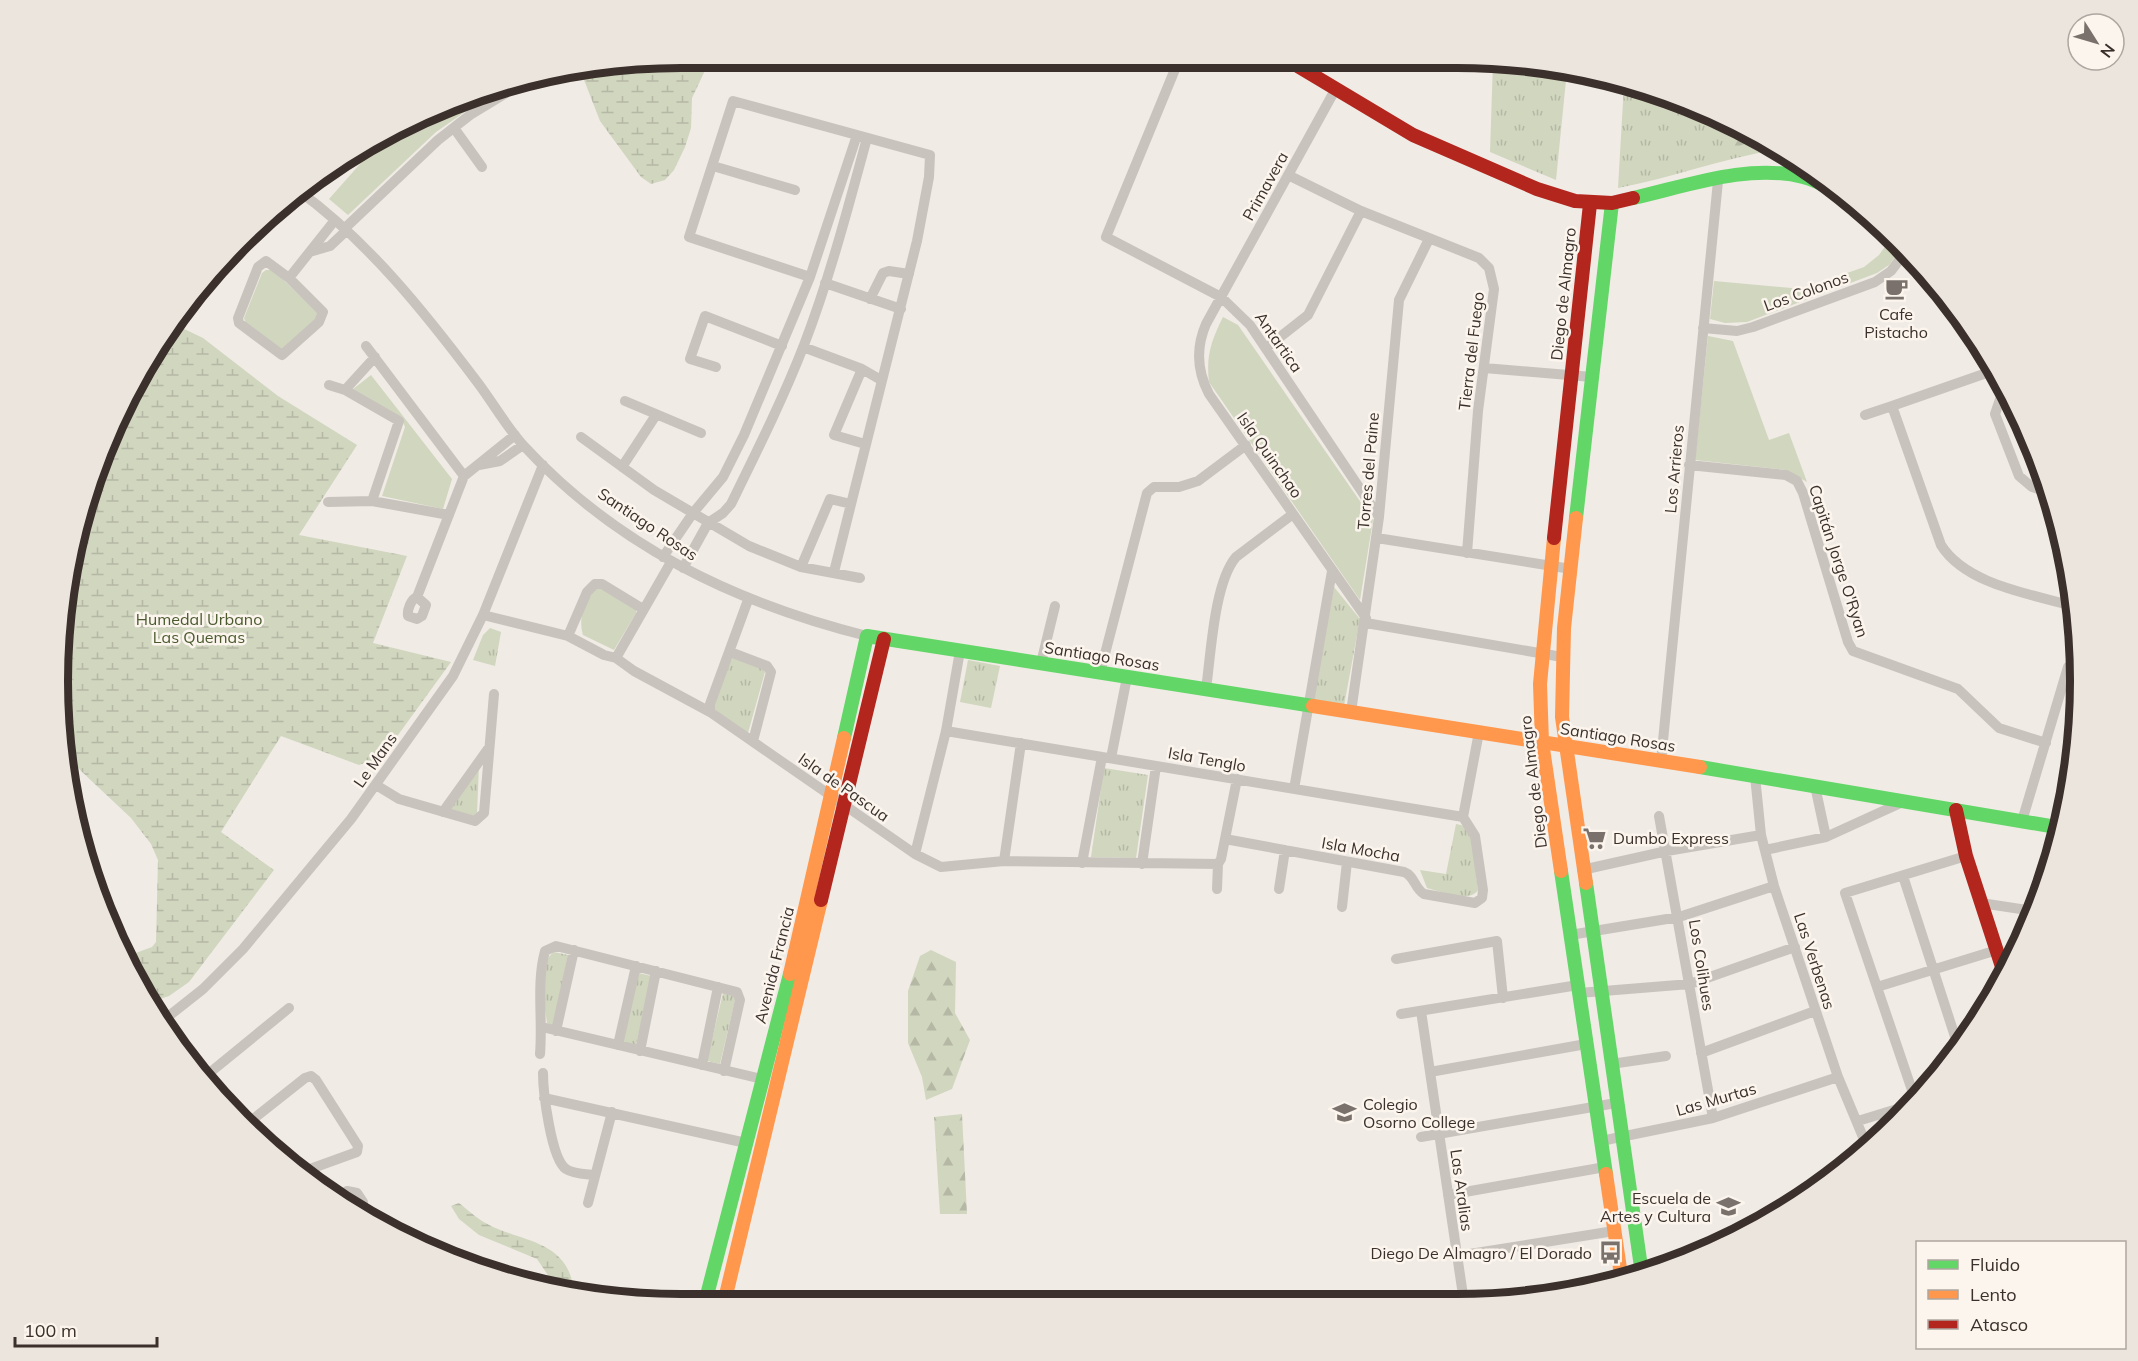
<svg xmlns="http://www.w3.org/2000/svg" width="2138" height="1361" font-family="Mulish,sans-serif">
<defs>
<pattern id="grass-tufts" width="24" height="20" patternUnits="userSpaceOnUse" patternTransform="scale(1.5)"><rect width="24" height="20" fill="#d1d6bf"/><path d="M3 7l-1-3M5 7V3M7 7l1-3M15 17l-1-3M17 17v-4M19 17l1-3" fill="none" stroke="#b4b8a4"/></pattern>
<pattern id="forest-firs" width="22" height="20" patternUnits="userSpaceOnUse" patternTransform="scale(1.5)"><rect width="22" height="20" fill="#d1d6bf"/><path d="M5 1l3.5 6h-7zM16 11l3.5 6h-7z" fill="#b4b8a4"/></pattern>
<pattern id="wetland-marsh" width="20" height="14" patternUnits="userSpaceOnUse" patternTransform="scale(1.5)"><rect width="20" height="14" fill="#d1d6bf"/><path d="M1 5h8M5 5V1M11 12h8M15 12V8" fill="none" stroke="#b4b8a4"/></pattern>
</defs>
<rect width="100%" height="100%" fill="#f0ebe5"/>
<path fill="url(#grass-tufts)" d="M1493 62H1539L1567 70 1556 180 1490 152Z
M1624 85 1696 105 1776 150C1722 158 1672 178 1618 188Z
M1334 587 1360 619 1343 711 1312 706Z
M490 628 501 632 495 666 473 660 483 635Z
M733 656 762 666 765 672 748 733 715 710 712 702Z
M968 660 1000 666 991 708 960 702Z
M479 765 477 813 472 817 448 811Z
M1104 768 1148 775 1136 858 1091 857Z
M1456 824 1465 826 1471 834 1478 890C1469 904 1440 891 1427 888L1420 870 1446 874Z
M554 952 568 955 553 1027 547 1023C545 1004 535 965 554 952Z
M638 973 652 976 636 1045 623 1042Z
M723 993 736 996 720 1064 707 1061Z"/>
<path fill="url(#forest-firs)" d="M1723 120 1745 133 1744 144 1727 152Z
M931 950 956 962 955 1013 970 1040 952 1089 926 1100 922 1077 908 1043V991L920 956Z
M962 1114 967 1214H940L934 1117Z"/>
<path fill="url(#wetland-marsh)" d="M599 62H709L692 98 691 128 685 147 674 170 665 180 651 184 641 177 600 121 579 67Z
M174 319 176 325 203 338 278 396 357 445 299 535 407 556 373 643 451 662 377 764 367 762 359 765 281 736 221 832 274 870 189 982 169 996 148 1003 122 958 152 947 156 942 158 860 151 844 131 818 81 771 66 752 57 680 69 559 90 480 140 369Z
M459 1203C470 1212 480 1221 493 1227 529 1243 569 1243 574 1292L556 1287 537 1259 479 1235 459 1219 451 1206Z"/>
<path fill="#d1d6bf" d="M505 84 436 132 348 215 329 199 383 138 480 90Z
M1892 237 1902 247 1889 265 1877 273 1747 322 1725 323 1710 319 1714 281 1802 289 1864 267 1879 255Z
M266 270H273L318 313 317 318 284 349H279L246 324 244 318 262 273Z
M1223 317 1238 325 1373 520 1360 600 1209 382C1206 356 1211 341 1223 317Z
M1708 336 1733 341 1769 440 1789 433 1807 482 1786 470 1695 460Z
M371 375 452 479 443 509 382 496 405 427 401 417 348 393Z
M596 588 605 589 636 609V613L614 650 583 635C578 617 584 602 596 588Z"/>
<g fill="none" stroke-linecap="round" stroke-linejoin="round">
<path stroke="#c9c3be" stroke-width="10" d="M1178 62 1106 237 1221 297 1250 325 1379 517
M1335 90 1206 324C1196 347 1197 371 1209 394L1366 618
M454 128 482 167
M713 166 795 190
M1288 175 1361 211 1479 258 1489 268 1494 289 1478 411 1467 553
M299 191C369 242 426 314 478 383 493 403 506 426 523 445 616 546 735 603 867 636
M344 229 438 140 470 115 531 78
M313 251 330 246 346 231
M266 261 289 278 323 312 319 322 282 355 239 323 238 318 258 267Z
M810 277 689 237 733 101 930 155 929 177 917 241 834 572
M289 278 335 220
M825 283 901 309
M870 299 883 273 889 271 909 274
M1703 328 1737 331 1753 327 1875 282 1891 271 1906 251
M366 346 464 476
M803 347 862 369 881 380
M1266 348 1308 315 1361 211
M716 367 690 359 705 316 782 346
M1484 368 1592 377
M862 369 834 435 865 444
M1998 369 1892 406 1941 545C1966 585 2032 594 2076 607
M329 385 345 390 399 421 372 501
M2005 385 1995 414 2019 476 2032 487 2051 493
M345 390 375 357
M625 401 701 433
M1865 415 1892 406
M581 437 654 490 749 546 801 567 860 578
M479 465 500 461 523 445
M1689 465 1786 475 1797 481 1803 493 1848 642 1853 651 1958 689 1999 728 2046 743
M622 467 656 415
M328 502 372 501 449 515
M1377 538 1571 569
M663 557 693 513 723 477 744 435 810 277 857 135
M801 567 830 499 851 504
M683 568 708 523 723 513 731 504C757 451 783 399 804 345 830 277 848 208 867 138
M417 597 426 605 422 616 417 619 408 616C407 610 411 599 417 597L464 476 515 435
M483 615 568 636 604 655 616 658 634 671 710 712 915 854 941 867 1004 861 1218 864
M1366 623 1562 657
M568 636 587 592 595 584H602L643 609
M730 652 767 666 771 672 753 741
M616 658 671 562
M1041 663 1055 606
M1100 673 1147 493 1154 487H1179L1198 481 1246 445
M1206 689C1211 654 1214 583 1236 557L1293 514
M710 712V704L748 600
M1351 712 1379 517 1399 300 1429 239
M946 731 1463 817
M1111 758 1127 677
M1661 761 1718 181
M1755 776 1761 835 1774 886 1838 1077 1868 1149
M376 785 399 799 475 821 484 813 494 694
M1815 786 1826 837
M1294 789 1332 571
M443 812 488 749
M1659 816 1713 1118
M1463 817 1479 732
M2022 821 2068 667
M1225 839 1404 872C1415 876 1414 888 1424 894L1475 903 1482 898 1483 890 1475 836 1463 817
M1765 850 1826 837 1905 801
M915 854 946 731 960 651
M1004 861 1021 743
M1082 863 1102 757
M1142 864 1156 766
M1582 870 1667 851 1761 835
M1903 876 1959 1049
M1217 889 1218 864 1221 859 1237 779
M1279 889 1285 850
M1981 903 2034 911
M1342 907 1347 862
M1570 935 1679 917 1774 886
M1396 959 1497 941 1503 998
M1877 987 1997 950
M1579 993 1690 984 1795 947
M1421 1011 1464 1302
M1401 1014 1578 985
M160 1023 203 989 243 949 351 819 453 676 483 615 543 465
M162 1026 205 1077
M542 1027 762 1079
M556 1031 574 950
M618 1045 636 966
M640 1051 656 971
M1701 1053 1815 1011
M540 1054C543 1019 536 984 545 951L556 946 737 992 740 1000 724 1071
M1611 1064 1666 1056
M702 1065 718 987
M1430 1072 1586 1044
M543 1073C543 1091 551 1159 566 1169 573 1174 585 1174 594 1175
M202 1079 289 1008
M544 1098 746 1143
M1915 1099 1845 893 1966 856
M1858 1121 1910 1105
M247 1124 305 1078 311 1076 316 1080 358 1146 357 1152 299 1173
M1421 1137 1616 1103
M1601 1141 1713 1118 1838 1077
M1448 1195 1605 1167
M339 1197 347 1191 357 1193 363 1202 361 1210
M588 1203 612 1112
M1457 1256 1614 1231"/>
<path stroke="#63d668" stroke-width="14" d="M1633 198C1687 186 1748 163 1803 177 1819 181 1835 191 1850 198
M1576 518 1612 203
M844 738 867 636 1313 706
M1700 767 2062 828
M1561 871 1606 1174
M1586 883 1642 1274
M706 1299 790 974"/>
<path stroke="#ff974d" stroke-width="14" d="M1576 518 1564 628 1562 717 1586 883
M1554 538 1540 684 1542 742 1561 871
M1313 706 1700 767
M790 974 844 738
M1606 1174 1622 1282
M725 1299 821 900"/>
<path stroke="#b3261e" stroke-width="14" d="M1291 62 1413 135 1537 189 1575 201 1612 203 1633 198
M1554 538 1590 204
M1956 810 1966 856 2005 976
M821 900 884 639"/>
</g>
<defs>
<symbol id="cafe-bare" viewBox="-9 -9 18 18"><path d="M-5.5-4.5H6V0H3Q3 3.5 0 3.5H-2.5Q-5.5 3.5-5.5 0ZM3-3.2v2h1.7v-2ZM-6 4.5H4V6H-6Z" fill="#7a716c" stroke="#fbf5ee" stroke-width="2.5" paint-order="stroke"/></symbol>
<symbol id="supermarket-bare" viewBox="-9 -9 18 18"><path d="M-6-5.5h2.5l.6 2H6L4.5 2H-2.5L-4.4-4H-6ZM-1.5 3.2a1.3 1.3 0 1 0 .1 0ZM3 3.2a1.3 1.3 0 1 0 .1 0Z" fill="#7a716c" stroke="#fbf5ee" stroke-width="2.5" paint-order="stroke"/></symbol>
<symbol id="school-bare" viewBox="-9 -9 18 18"><path d="M0-5L7-2L0 1L-7-2ZM-4 1L0 2.5L4 1V4Q0 6-4 4Z" fill="#7a716c" stroke="#fbf5ee" stroke-width="2.5" paint-order="stroke"/></symbol>
<symbol id="bus-bare" viewBox="-9 -9 18 18"><path d="M-5-6H5V4H4V6H2V4H-2V6H-4V4H-5ZM-3.5-4V0h7V-4ZM-3.5 1.2v1.5H-2V1.2ZM2 1.2v1.5H3.5V1.2Z" fill="#7a716c" stroke="#fbf5ee" stroke-width="2.5" paint-order="stroke"/></symbol>
</defs>
<g fill-rule="evenodd">
<use href="#cafe-bare" x="1880" y="272" width="33" height="33"/>
<use href="#supermarket-bare" x="1578" y="822" width="33" height="33"/>
<use href="#school-bare" x="1328" y="1096" width="33" height="33"/>
<use href="#school-bare" x="1712" y="1190" width="33" height="33"/>
<use href="#bus-bare" x="1594" y="1236" width="33" height="33"/>
</g>
<g text-anchor="middle" dominant-baseline="central" stroke-width="5" stroke-linejoin="round" paint-order="stroke">
<g font-size="16" fill="#3b302b" stroke="#fbf5ee">
<text transform="translate(1265 186) rotate(-61)">Primavera</text>
<text transform="translate(1806 291) rotate(-20)">Los Colonos</text>
<text transform="translate(1563 294) rotate(-84)">Diego de Almagro</text>
<text transform="translate(1279 342) rotate(55)">Antartica</text>
<text transform="translate(1471 351) rotate(-83)">Tierra del Fuego</text>
<text transform="translate(1270 455) rotate(55)">Isla Quinchao</text>
<text transform="translate(1674 469) rotate(-85)">Los Arrieros</text>
<text transform="translate(1368 471) rotate(-85)">Torres del Paine</text>
<text transform="translate(648 524) rotate(34)">Santiago Rosas</text>
<text transform="translate(1839 561) rotate(72)">Capitán Jorge O'Ryan</text>
<text transform="translate(1102 656) rotate(9)">Santiago Rosas</text>
<text transform="translate(1618 737) rotate(9)">Santiago Rosas</text>
<text transform="translate(1207 759) rotate(10)">Isla Tenglo</text>
<text transform="translate(375 760) rotate(-55)">Le Mans</text>
<text transform="translate(1533 782) rotate(-97)">Diego de Almagro</text>
<text transform="translate(844 787) rotate(35)">Isla de Pascua</text>
<text transform="translate(1361 849) rotate(10)">Isla Mocha</text>
<text transform="translate(1815 961) rotate(72)">Las Verbenas</text>
<text transform="translate(774 965) rotate(-76)">Avenida Francia</text>
<text transform="translate(1702 965) rotate(81)">Los Colihues</text>
<text transform="translate(1716 1099) rotate(-16)">Las Murtas</text>
<text transform="translate(1462 1190) rotate(82)">Las Aralias</text>
</g>
<g font-size="16" fill="#3b302b" stroke="#fbf5ee" text-anchor="start">
<text x="1896" y="314" text-anchor="middle">Cafe<tspan x="1896" dy="18">Pistacho</tspan></text>
<text x="1613" y="838">Dumbo Express</text>
<text x="1363" y="1104">Colegio<tspan x="1363" dy="18">Osorno College</tspan></text>
<text x="1711" y="1198" text-anchor="end">Escuela de<tspan x="1711" dy="18">Artes y Cultura</tspan></text>
<text x="1592" y="1253" text-anchor="end">Diego De Almagro / El Dorado</text>
</g>
<g font-size="16" fill="#4a5a2e" stroke="#fbf5ee">
<text x="199" y="619">Humedal Urbano<tspan x="199" dy="18">Las Quemas</tspan></text>
</g>
</g>
<path d="M0 0H2138V1361H0ZM681 68H1457A613 613 0 0 1 2070 681V681A613 613 0 0 1 1457 1294H681A613 613 0 0 1 68 681V681A613 613 0 0 1 681 68Z" fill="#ece5de" fill-rule="evenodd"/>
<path fill="none" stroke="#3b302b" stroke-width="8" d="M681 68H1457A613 613 0 0 1 2070 681V681A613 613 0 0 1 1457 1294H681A613 613 0 0 1 68 681V681A613 613 0 0 1 681 68Z"/>
<rect x="1916" y="1241" width="210" height="108" fill="#fbf5ee" stroke="#aea6a0" stroke-width="1.5"/>
<rect x="1928" y="1260" width="30" height="9" fill="#63d668" stroke="#aea6a0" stroke-width="1.5"/>
<text x="1970" y="1271" font-size="18" fill="#3b302b">Fluido</text>
<rect x="1928" y="1290" width="30" height="9" fill="#ff974d" stroke="#aea6a0" stroke-width="1.5"/>
<text x="1970" y="1301" font-size="18" fill="#3b302b">Lento</text>
<rect x="1928" y="1320" width="30" height="9" fill="#b3261e" stroke="#aea6a0" stroke-width="1.5"/>
<text x="1970" y="1331" font-size="18" fill="#3b302b">Atasco</text>
<g transform="translate(2096 42) rotate(127)"><circle r="28" fill="#fbf5ee" stroke="#aea6a0" stroke-width="1.5"/>
<path d="M0-4.5L10 22L0 15L-10 22Z" fill="#7a716c"/>
<text y="-9" font-size="16" font-weight="bold" text-anchor="middle" fill="#3b302b">N</text>
</g>
<path d="M15 1337v9h142v-9" fill="none" stroke="#3b302b" stroke-width="3"/>
<text x="24" y="1337" font-size="18" fill="#3b302b" stroke="#fbf5ee" stroke-width="4.5" paint-order="stroke">100 m</text>
</svg>
